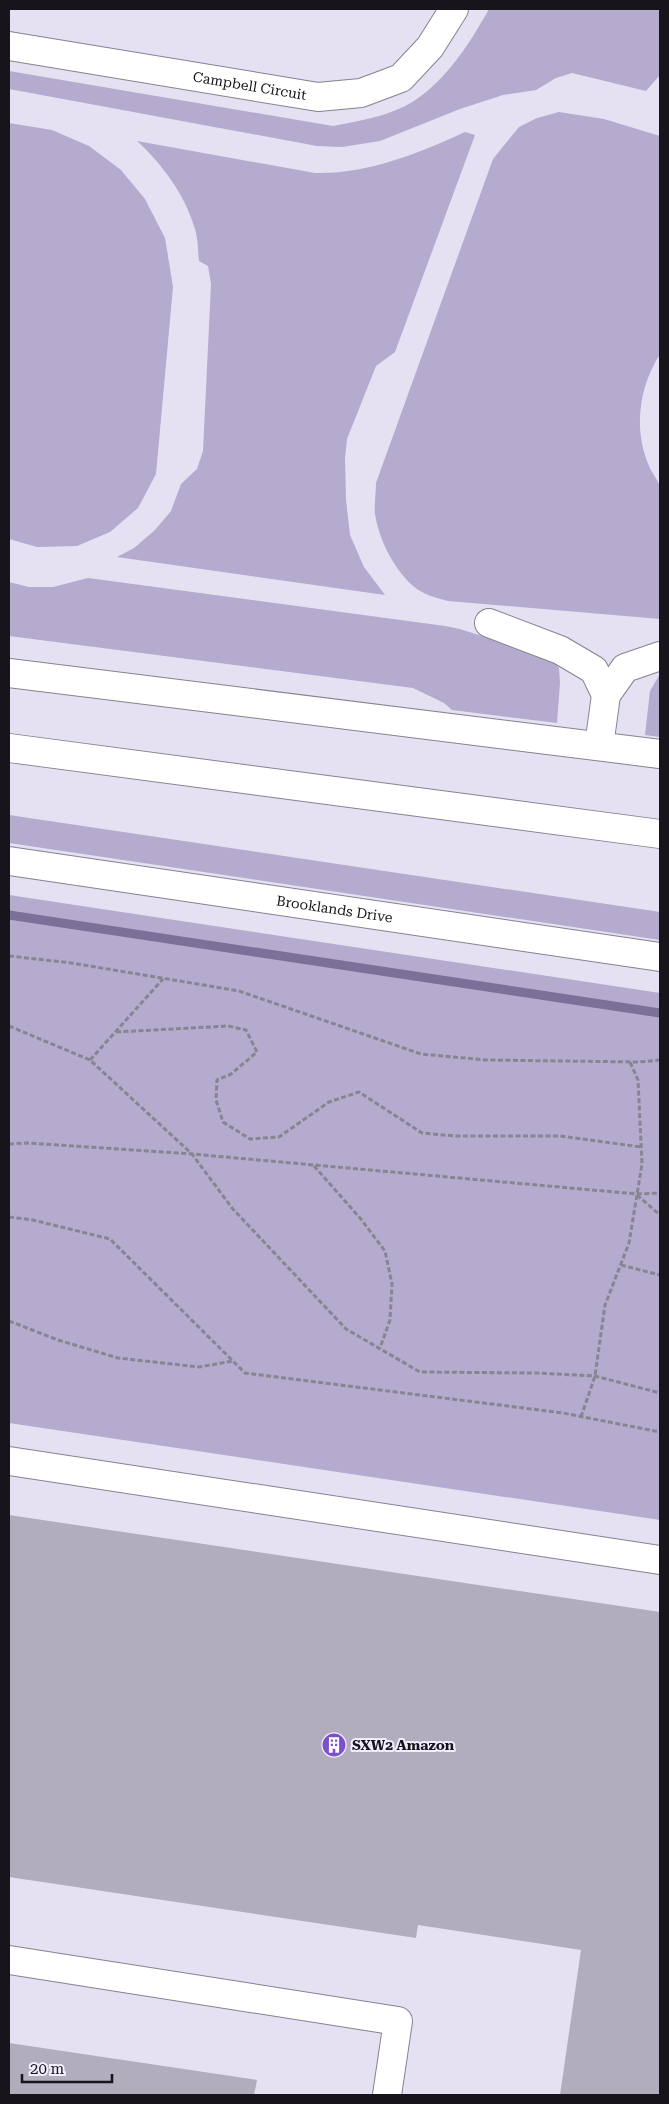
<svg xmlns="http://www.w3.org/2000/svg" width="669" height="2104" font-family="'Roboto Serif',serif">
<rect width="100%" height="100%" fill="#e5e1f2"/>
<path fill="#b4abce" d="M489 9H660V75L646 91 572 73 556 78 536 90 503 95 460 109 380 141 342 147 317 146 9 89V71L333 126C360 121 390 116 414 101 447 79 470 43 489 9Z
M559 112 604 119 660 136V354C639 387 633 429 649 466 652 474 660 481 660 490 663 533 660 576 660 619L448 601C436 598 422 594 413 586 394 569 379 540 375 514 374 505 376 493 376 483L493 159 519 127 537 118Z
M9 123 52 130 89 146 121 170 145 199 165 238 173 287 156 474 138 508 110 532 77 546 37 547 9 539Z
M465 132 475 135 395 352 376 366 347 439 345 458 346 500 350 535 364 567 385 595 117 557 134 548 155 530 171 511 181 484 197 469 203 451 211 284 208 266 199 261C198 251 198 239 195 229 185 195 163 165 137 141L315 173C368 174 417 154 465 132Z
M88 578 445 626 460 629 552 659 559 668 560 683 557 723 452 710 444 703 413 688 9 636V582L29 587H53Z
M660 674V737L645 735 650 691Z
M9 815 660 912V940L9 843Z
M9 895 660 993V1520L9 1423Z"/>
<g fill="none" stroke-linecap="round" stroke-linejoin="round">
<path stroke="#7b7098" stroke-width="9" d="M9 915 660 1013"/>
</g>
<path fill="#b1adbd" d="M9 1515 660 1612V2095H560L581 1950 418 1925 416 1938 9 1877Z
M9 2043 257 2080 254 2095H9Z"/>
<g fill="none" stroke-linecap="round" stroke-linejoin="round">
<defs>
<g id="minor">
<path id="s1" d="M9 46 318 97 361 93 401 78 430 47 454 9"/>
<path d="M489 623 560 650 594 670 606 695 599 746"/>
<path d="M9 673 660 754"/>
<path d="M606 695 625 668 660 656"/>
<path d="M9 748 660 834"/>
<path id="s2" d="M9 861 660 957"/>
<path d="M9 1461 660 1560"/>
<path d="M9 1960 398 2021 387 2095"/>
</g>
</defs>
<use href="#minor" stroke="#868291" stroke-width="30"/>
<path stroke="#888591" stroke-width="3" stroke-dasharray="5 2.5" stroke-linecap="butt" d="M9 956 72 963 239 991 421 1054 486 1060 639 1062 660 1060
M9 1026 90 1060 192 1154 232 1208 346 1329 420 1372 537 1373 595 1376 660 1393
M116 1032 228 1026 246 1030 257 1052 231 1074 217 1080 216 1100 223 1122 250 1139 279 1137 329 1102 359 1092 422 1133 455 1136H560L641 1147
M90 1060 163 979
M9 1144 28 1143 192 1154 637 1194 660 1193
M314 1166 360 1218 385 1251 392 1284 390 1320 380 1348
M637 1195 660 1215
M9 1217 33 1220 110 1239 245 1373 563 1413 660 1432
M621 1265 660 1275
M9 1321 58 1340 118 1358 199 1367 233 1361
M581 1417 595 1376 605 1305 629 1243 642 1164 638 1080 630 1062"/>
<use href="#minor" stroke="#fff" stroke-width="28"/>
</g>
<defs>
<symbol id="building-disc" viewBox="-11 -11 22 22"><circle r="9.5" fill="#7c50c9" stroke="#f2eeff"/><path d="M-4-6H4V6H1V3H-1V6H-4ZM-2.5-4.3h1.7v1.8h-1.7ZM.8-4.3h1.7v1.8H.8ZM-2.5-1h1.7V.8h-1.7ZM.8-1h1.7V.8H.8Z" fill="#fff"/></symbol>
</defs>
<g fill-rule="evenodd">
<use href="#building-disc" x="320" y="1731" width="28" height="28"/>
</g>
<g text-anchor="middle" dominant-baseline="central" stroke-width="4" stroke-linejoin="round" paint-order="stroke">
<g font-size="14" fill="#17151b" stroke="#f2eeff">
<text stroke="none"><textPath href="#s1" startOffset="244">Campbell Circuit</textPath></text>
<text stroke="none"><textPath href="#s2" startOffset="329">Brooklands Drive</textPath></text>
</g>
<g font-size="14" font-weight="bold" fill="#17151b" stroke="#f2eeff" text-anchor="start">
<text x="352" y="1745">SXW2 Amazon</text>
</g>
</g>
<rect width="669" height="2104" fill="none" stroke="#17151b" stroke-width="20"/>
<path d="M22 2074v8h90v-8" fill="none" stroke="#17151b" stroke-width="2.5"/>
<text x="30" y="2074" font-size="15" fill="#17151b" stroke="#f2eeff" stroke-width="4" paint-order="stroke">20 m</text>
</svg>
